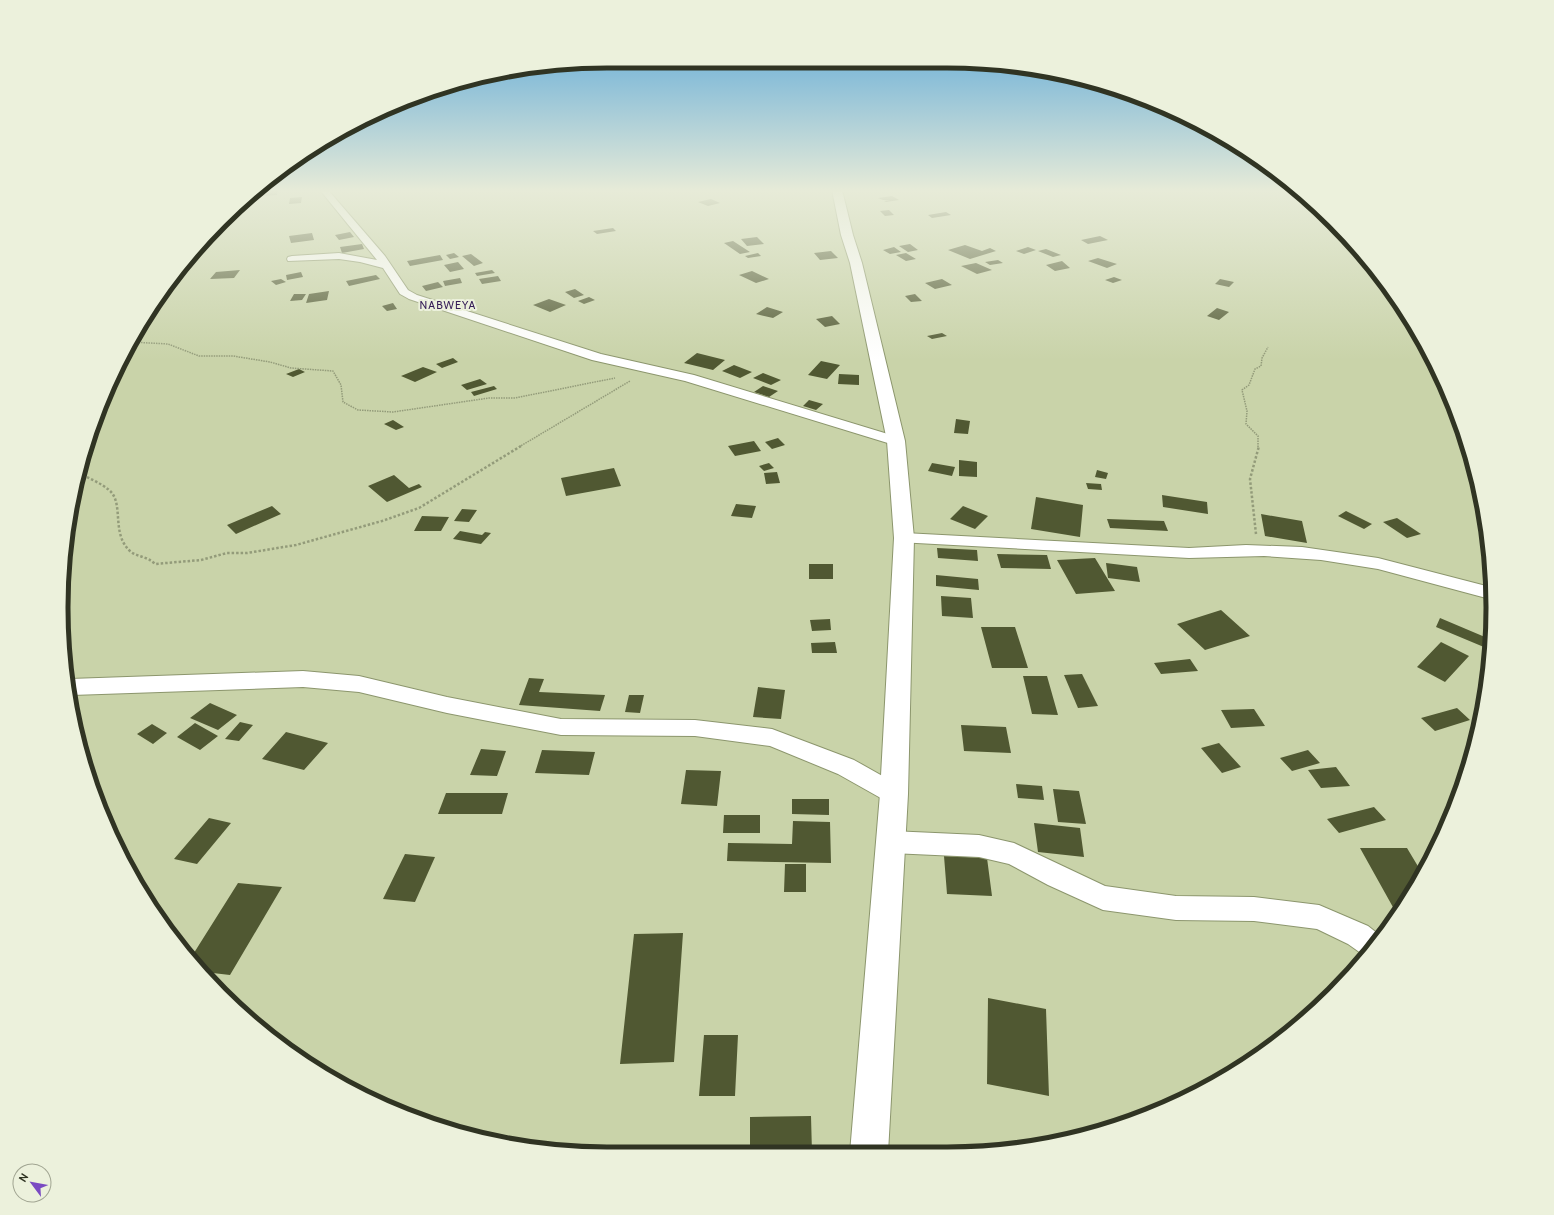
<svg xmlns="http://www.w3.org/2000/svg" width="1554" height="1215" font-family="Cabin,sans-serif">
<rect width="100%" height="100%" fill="#c9d3a9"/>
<path fill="#505832" d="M278 190 277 195 261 196 263 191Z
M892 196 899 200 886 202 884 201 890 200H883L878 198Z
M302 197 301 203 289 204 290 198Z
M711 199 720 203 708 206 698 202Z
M239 210V216H235V218L226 217 235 211Z
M889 210 894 215 885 216 880 211Z
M946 212 951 215 932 218 928 215Z
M613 228 616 231 597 234 593 231Z
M350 232 354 237 339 240 335 235Z
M312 233 314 240 291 243 289 236Z
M1100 236 1108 240 1088 244 1081 240Z
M757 237 764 244 747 246 741 239Z
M733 241 750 252 740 254 724 243Z
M362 244 364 249 342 253 340 247Z
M910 244 918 250 908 252 899 246Z
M965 245 982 251 990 248 996 251 970 259 948 250Z
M894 247 901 252 890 254 883 250Z
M1028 247 1036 250 1024 254 1016 251Z
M1046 249 1061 255 1053 257 1038 251Z
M831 251 838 258 820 260 814 253Z
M454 253 459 257 450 259 446 255Z
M758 253 761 256 748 258 745 256Z
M906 253 916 259 906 261 896 255Z
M471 254 483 263 474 266 462 256Z
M440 255 443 260 410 266 407 261Z
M1098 258 1117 264 1107 268 1088 261Z
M998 260 1003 263 990 265 985 262Z
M1062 261 1070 268 1055 271 1046 265Z
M458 262 464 269 450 272 444 265Z
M976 263 992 270 977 274 961 266Z
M240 270 234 278 210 279 216 272Z
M492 270 495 273 477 276 475 273Z
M752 271 769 279 756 283 739 275Z
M301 272 303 277 287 280 286 275Z
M376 275 380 279 349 286 346 281Z
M498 276 501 281 482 284 479 279Z
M1114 277 1122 280 1113 283 1105 280Z
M460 278 462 283 445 286 443 281Z
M281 279 286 282 276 285 271 281Z
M942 279 952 285 935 289 925 283Z
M1220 279 1234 282 1229 287 1215 284Z
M438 282 443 287 426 291 422 286Z
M575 289 584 295 574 298 565 292Z
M329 291 327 300 306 303 309 294Z
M294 294H306L302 300 290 301Z
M915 294 922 301 911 302 905 296Z
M589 297 595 300 584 304 578 301Z
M549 299 566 305 550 312 533 305Z
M393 303 397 309 387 311 382 306Z
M767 307 783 312 773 318 756 314Z
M1217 308 1229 312 1219 320 1207 316Z
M832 316 840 324 825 327 816 319Z
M942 333 947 336 932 339 927 336Z
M697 353 725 360 713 370 684 363Z
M453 358 458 362 442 368 436 364Z
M821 361 840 365 827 379 808 375Z
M734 365 752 372 740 378 722 371Z
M423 367 437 372 415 382 401 376Z
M299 369 305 372 293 377 286 374Z
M763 373 781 380 771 385 753 378Z
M839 374 859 375V385L838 384Z
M480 379 487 384 467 390 461 385Z
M494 386 497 389 474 396 471 392Z
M763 386 778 391 769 397 754 392Z
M809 400 823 404 816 410 803 406Z
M956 419 970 421 968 434 954 433Z
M393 420 404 427 396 430 384 424Z
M778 438 785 445 772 449 765 442Z
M754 441 761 451 735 456 728 446Z
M959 460 977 462V477L959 476Z
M769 463 774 468 764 471 759 466Z
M932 463 955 467 952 476 928 471Z
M614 468 621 486 566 496 561 478Z
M1097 470 1108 473 1106 479 1095 477Z
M777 472 780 483 766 484 764 473Z
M394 475 409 488 419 484 422 487 387 502 368 486Z
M1086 483 1101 484 1102 490 1088 489Z
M1162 495 1207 502 1208 514 1163 507Z
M1036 497 1083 505 1080 537 1031 529Z
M736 504 756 506 752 518 731 516Z
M272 506 281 514 236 534 227 525Z
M963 506 988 516 975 529 950 519Z
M462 509 477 510 469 522 454 521Z
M1346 511 1372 524 1364 529 1338 516Z
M1261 514 1302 521 1307 543 1265 536Z
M422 516 449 517 441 531H414Z
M1397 518 1421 534 1407 538 1383 522Z
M1107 519 1164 521 1168 531 1110 528Z
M460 531 482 535 485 532 491 533 481 544 453 539Z
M937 548 977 550 978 561 938 558Z
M1487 549 1489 550V561L1482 558Z
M997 554 1047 555 1051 569 1001 568Z
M1095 558 1115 591 1076 594 1057 560Z
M1106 563 1137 567 1140 582 1108 578Z
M809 564H833V579H809Z
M936 575 978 579 979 590 936 586Z
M941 596 971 598 973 618 942 616Z
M1221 610 1250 636 1205 650 1177 624Z
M1440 618 1492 640 1491 650 1436 627Z
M830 619 831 630 812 631 810 620Z
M981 627H1015L1028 668H992Z
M835 642 837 653H812L811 643Z
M1441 642 1469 656 1445 682 1417 667Z
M1190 659 1198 671 1161 674 1154 663Z
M1082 674 1098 706 1078 708 1064 675Z
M1023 676H1047L1058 715 1032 714Z
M529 678 544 679 539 692 605 695 600 711 519 705Z
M758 687 785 690 781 719 753 717Z
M629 695H644L640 713 625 712Z
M210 703 237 715 218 730 190 718Z
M1457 708 1470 720 1435 731 1421 718Z
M1254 709 1265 726 1231 728 1221 710Z
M240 722 253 725 239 741 225 739Z
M195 723 218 736 200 750 177 737Z
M152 724 167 733 153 744 137 734Z
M961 725 1006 727 1011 753 964 751Z
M286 732 328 743 304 770 262 759Z
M1219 743 1241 767 1222 773 1201 748Z
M481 749 506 751 497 776 470 775Z
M542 750 595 752 589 775 535 773Z
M1308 750 1320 763 1292 771 1280 758Z
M1336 767 1350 786 1321 788 1308 770Z
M686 770 721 771 717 806 681 804Z
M1016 784 1042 786 1044 800 1018 798Z
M1053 789 1079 791 1086 824 1058 822Z
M446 793H508L502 814H438Z
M792 799H829V815L792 814Z
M1374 807 1386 820 1339 833 1327 819Z
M724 815H760V833H723Z
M209 818 231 823 197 864 174 859Z
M793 821 830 822 831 863 727 861 728 843 792 844Z
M1034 823 1080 828 1084 857 1038 852Z
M1360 848H1407L1422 873 1399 909H1394Z
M405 854 435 857 415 902 383 899Z
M944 856 987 858 992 896 947 894Z
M785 864H806V892H784Z
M238 883 282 887 230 975 204 972 192 956Z
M683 933 674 1062 620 1064 634 934Z
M988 998 1046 1009 1049 1096 987 1084Z
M704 1035H738L735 1096H699Z
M811 1116 812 1153 750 1154V1117Z"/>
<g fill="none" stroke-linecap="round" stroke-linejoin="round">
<defs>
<path id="street" d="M320 190H328L385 256 408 290 417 295 601 354 694 375 901 438 903 441 901 444H891L685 381 592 360 409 299 400 294 383 268 360 262 339 259 288 261 287 259 288 257 292 256 339 253 377 260Z
M904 533 1189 548 1246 545 1302 547 1378 558 1490 587V599L1378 569 1321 560 1264 556 1189 558 898 542 895 538 898 534Z
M303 671 359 676 447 697 561 719 695 720 772 729 854 760 902 787 906 794 902 801 894 804 886 801 838 774 770 746 695 736 561 735 447 713 359 692 303 687 72 695 70 679Z
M891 831 979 835 1014 843 1105 886 1176 896 1254 897 1319 905 1368 926 1382 937 1365 956 1348 944 1317 929 1254 921 1176 920 1103 910 1048 885 1009 864 979 857 891 853 882 850 879 842 882 834Z"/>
<path id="secondary" d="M832 190H842L853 235 862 263 905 441 914 538 908 794 888 1153H850L880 794 894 538 887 441 850 263 841 235Z"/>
</defs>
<use href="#street" stroke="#8c966d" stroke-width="2"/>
<use href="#secondary" stroke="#8c966d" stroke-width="2"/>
<path stroke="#939b7a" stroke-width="1.5" stroke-dasharray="1.5 1" stroke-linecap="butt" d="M131 342 168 344 199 356H233L270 362 291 368 333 371 341 385 343 402 358 410 393 412 489 398H515L615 378
M519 447 630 381
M1258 447V436L1246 424 1247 411 1242 390 1249 385 1255 369 1261 366 1262 358 1268 347"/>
<path stroke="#939b7a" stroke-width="2.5" stroke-dasharray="2.5 2" stroke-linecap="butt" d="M79 473C88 478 101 483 109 490 125 503 110 534 131 552 138 557 147 556 155 564L201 560 227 553H247L296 545 382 521 419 508 521 446
M1256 534 1250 479 1259 446"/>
<use href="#street" fill="#fff" fill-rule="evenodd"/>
<use href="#secondary" fill="#fff" fill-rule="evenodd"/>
</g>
<linearGradient id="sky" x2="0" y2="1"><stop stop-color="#4da1d8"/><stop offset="0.53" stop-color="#e7ebd8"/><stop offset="1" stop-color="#e7ebd8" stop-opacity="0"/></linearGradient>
<rect width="1554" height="360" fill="url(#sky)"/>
<g text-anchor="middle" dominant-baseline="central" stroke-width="4" stroke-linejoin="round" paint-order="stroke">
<g font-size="11" letter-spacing="1" fill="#351d57" stroke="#ecf1dc">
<text x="448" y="305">NABWEYA</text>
</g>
</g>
<path d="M0 0H1554V1215H0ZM607 68H947A539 539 0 0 1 1486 607V608A539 539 0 0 1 947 1147H607A539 539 0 0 1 68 608V607A539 539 0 0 1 607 68Z" fill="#ecf1dc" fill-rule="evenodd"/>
<path fill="none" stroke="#303423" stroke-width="5" d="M607 68H947A539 539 0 0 1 1486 607V608A539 539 0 0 1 947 1147H607A539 539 0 0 1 68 608V607A539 539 0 0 1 607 68Z"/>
<g transform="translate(32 1183) rotate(302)"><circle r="19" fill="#ecf1dc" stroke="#a1a592"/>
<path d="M0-3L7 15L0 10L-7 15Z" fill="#7a4ac2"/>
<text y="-6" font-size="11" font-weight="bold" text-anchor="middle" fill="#303423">N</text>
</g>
</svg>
